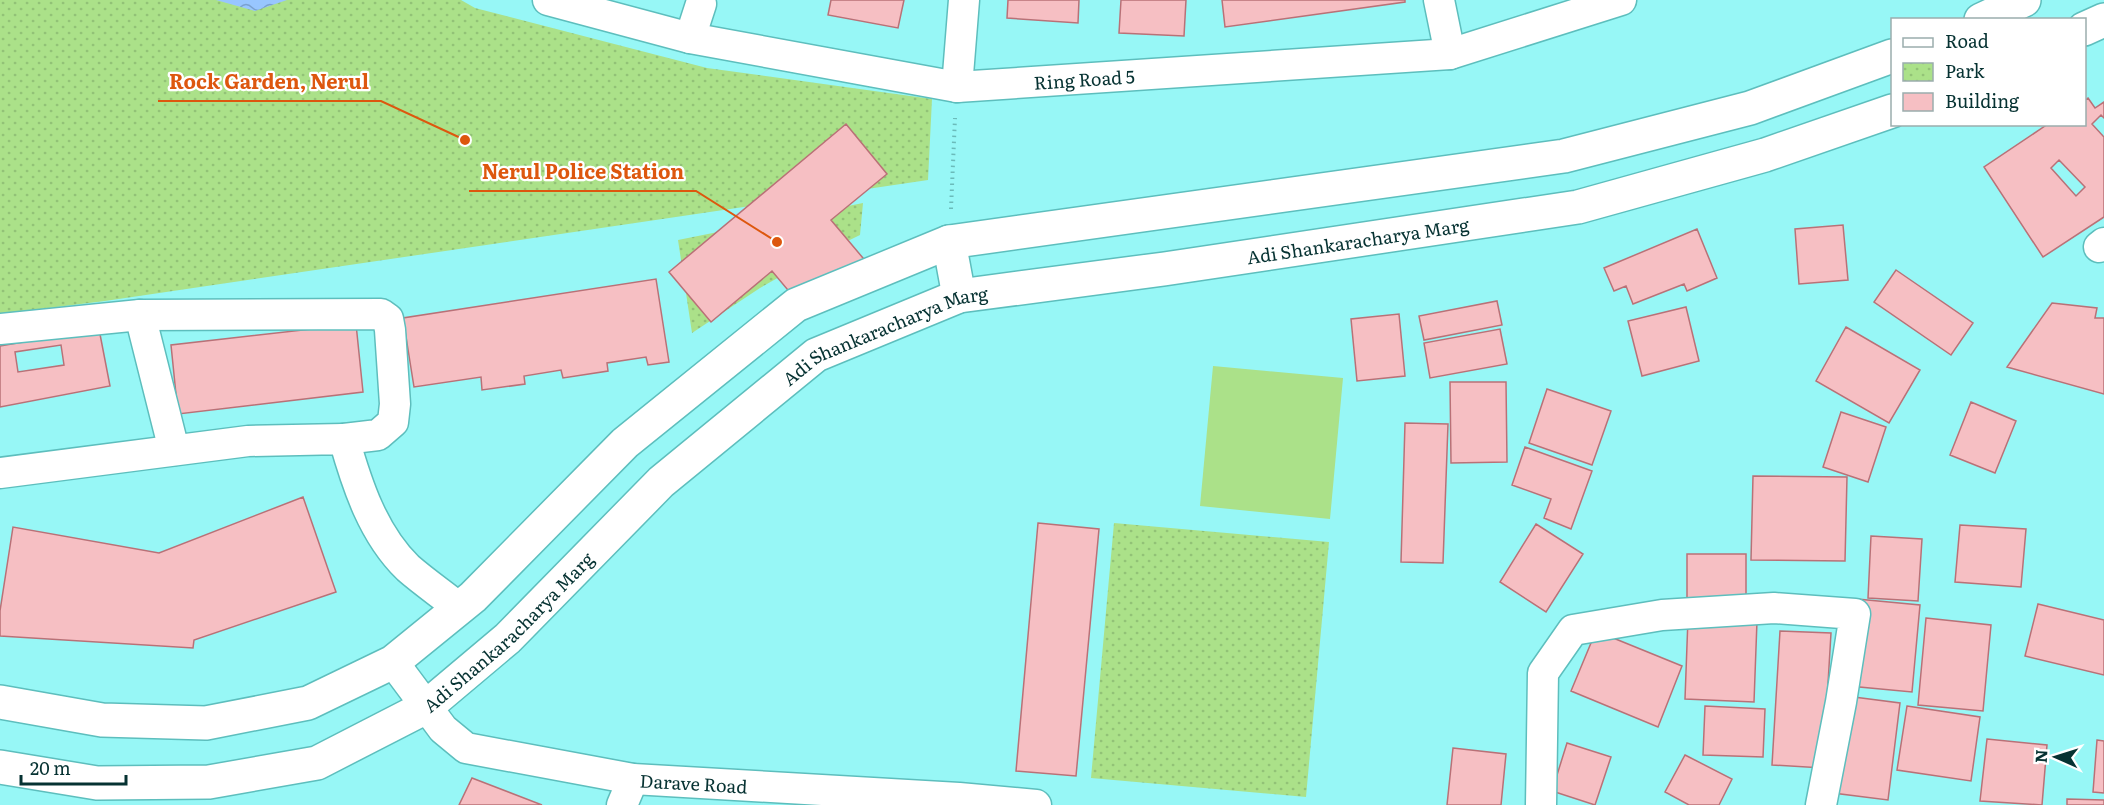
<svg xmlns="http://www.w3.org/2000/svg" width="2104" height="805" font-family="Literata,serif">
<defs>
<pattern id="park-dots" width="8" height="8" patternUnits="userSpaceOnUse" patternTransform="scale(1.5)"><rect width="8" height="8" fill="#abe189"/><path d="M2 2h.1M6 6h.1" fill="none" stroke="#92c277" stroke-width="1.8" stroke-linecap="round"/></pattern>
<pattern id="water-waves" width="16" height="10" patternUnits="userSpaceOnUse" patternTransform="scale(1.5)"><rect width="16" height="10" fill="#98c6ff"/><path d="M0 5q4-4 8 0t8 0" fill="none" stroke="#7aa1cf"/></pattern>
</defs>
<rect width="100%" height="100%" fill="#97f7f6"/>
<path fill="url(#park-dots)" d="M0 0H461L475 8 707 68 932 99 928 180 105 301 0 314Z
M863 203 860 235 813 258 760 288 692 333 678 240Z
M1114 523 1329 542 1306 797 1091 778Z"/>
<path fill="#abe189" d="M1213 366 1343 378 1330 519 1200 506Z"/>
<path fill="url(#water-waves)" d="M216 0H287L255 11Z"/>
<path fill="#f6bfc3" stroke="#b97177" stroke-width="1.5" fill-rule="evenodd" d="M831 0H904L898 28 828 15Z
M1008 0H1079L1078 23 1007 18Z
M1121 0H1186L1184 36 1119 33Z
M1222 0H1405V2L1225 27Z
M2088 98 2095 108 2104 102V118L2101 115 2092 124 2104 137V217L2043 257 1984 167 2048 124H2084V101ZM2059 160 2085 187 2076 196 2051 168Z
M846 124 887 174 831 220 868 264 808 314 772 271 711 322 669 272Z
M1843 225 1848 280 1799 284 1795 229Z
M1697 229 1717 278 1687 291 1684 284 1633 304 1626 286 1614 291 1604 268Z
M1896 270 1973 323 1951 355 1874 302Z
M656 279 669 362 648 365 646 357 607 363 608 371 563 378 561 370 524 376 525 384 482 390 481 377 414 387 403 318Z
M1497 301 1502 325 1424 340 1419 316Z
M2052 303 2097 308 2095 318H2104V394L2007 367Z
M1686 307 1699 361 1642 376 1628 321Z
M1399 314 1405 376 1357 381 1351 319Z
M356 324 363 392 178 414 171 345Z
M1846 327 1920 370 1889 423 1816 381Z
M99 329 110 386 0 407V346ZM61 345 64 365 18 372 15 352Z
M1500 329 1507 364 1430 378 1424 343Z
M1450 382H1506L1507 462 1451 463Z
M1547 389 1611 411 1592 465 1529 443Z
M1971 402 2016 421 1995 473 1950 455Z
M1841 412 1886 427 1868 482 1823 467Z
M1405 423 1448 424 1443 563 1401 562Z
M1525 447 1592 471 1571 529 1544 518 1551 499 1512 485Z
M1753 476 1847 477 1845 561 1751 560Z
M303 497 336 592 194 640 193 648 0 636V611L13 527 159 553Z
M1038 523 1099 529 1076 776 1016 771Z
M1536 524 1583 554 1546 612 1500 582Z
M1960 525 2026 529 2021 587 1955 582Z
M1871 536 1922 539 1918 601 1868 598Z
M1687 554H1746V602H1687Z
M1857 599 1920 605 1912 692 1849 686Z
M2038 604 2104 620V675L2025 656Z
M1688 618 1757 621 1754 702 1685 699Z
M1926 618 1991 625 1983 711 1918 705Z
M1596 631 1682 666 1658 727 1571 691Z
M1780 631 1831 633 1823 768 1772 765Z
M1846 696 1900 703 1888 800 1833 793Z
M1705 706 1765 709 1763 757 1703 755Z
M1907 706 1980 717 1971 781 1897 770Z
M1987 739 2047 745 2042 805 1980 801Z
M2097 740 2104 741V793L2093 792Z
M1567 743 1611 757 1595 805 1552 791Z
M1453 748 1506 754 1501 805H1447Z
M1685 755 1732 779 1719 805H1689L1665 792Z
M472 778 542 805H459Z
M2067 799 2104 800V805H2067Z"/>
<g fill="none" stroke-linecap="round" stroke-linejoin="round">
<defs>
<g id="minor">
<path id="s1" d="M548 0 690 38 957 87 1450 54 1621 0"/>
<path d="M1439 0 1450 54"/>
<path d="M690 38 701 4"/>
<path d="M957 87 964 0"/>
<path d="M2099 247 2104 243"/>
<path d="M140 315 174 450"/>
<path d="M0 329 140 315 381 314 388 319 390 330 395 404 393 422 378 435 344 439"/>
<path d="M0 473 248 441 344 439C357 485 373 534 408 568 424 582 443 595 459 608"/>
<path id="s2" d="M393 662 443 729 466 748 633 779 959 798 1036 805"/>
<path d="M622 805 633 779"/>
<path d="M1541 805 1543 673 1573 630 1662 615 1774 608 1855 614 1841 702 1821 805"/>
</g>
<g id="secondary">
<path d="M1981 20 2024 0"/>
<path d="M2084 29 2104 20"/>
<path d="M949 242 959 296"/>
<path d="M0 702 102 720 206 723 308 703 393 662 473 597 625 443 796 305 949 242 1564 156 1750 108 1892 56"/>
<path id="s3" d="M0 767 97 783 209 782 317 763 426 707 508 638 661 482 816 355 959 296 1164 269 1578 207 1765 155 1892 111"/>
</g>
</defs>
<use href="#minor" stroke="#5dbebd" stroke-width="33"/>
<use href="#secondary" stroke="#5dbebd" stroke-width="36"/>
<path stroke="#6bbbba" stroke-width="4" stroke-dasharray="1.5 4.5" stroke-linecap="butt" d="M951 209 955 118"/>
<use href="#minor" stroke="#fff" stroke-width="30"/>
<use href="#secondary" stroke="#fff" stroke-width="33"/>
</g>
<g text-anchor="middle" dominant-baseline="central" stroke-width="4.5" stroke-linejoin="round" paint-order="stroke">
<g font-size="18" fill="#063232" stroke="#fff">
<text stroke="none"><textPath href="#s1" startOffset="546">Ring Road 5</textPath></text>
<text stroke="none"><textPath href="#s3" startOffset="1526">Adi Shankaracharya Marg</textPath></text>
<text stroke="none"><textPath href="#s3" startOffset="1040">Adi Shankaracharya Marg</textPath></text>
<text stroke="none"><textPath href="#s3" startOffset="554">Adi Shankaracharya Marg</textPath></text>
<text stroke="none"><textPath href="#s2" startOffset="344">Darave Road</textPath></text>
</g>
</g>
<path fill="none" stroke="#dd570e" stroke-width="2" d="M465 140L381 101H158M777 242L696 191H469"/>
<g fill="#dd570e" stroke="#fff" stroke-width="2">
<circle cx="465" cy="140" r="6"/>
<circle cx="777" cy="242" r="6"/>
</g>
<g font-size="20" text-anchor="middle" font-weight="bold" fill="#dd570e" stroke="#fff" stroke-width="4.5" stroke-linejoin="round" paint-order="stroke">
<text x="269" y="89">Rock Garden, Nerul</text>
<text x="583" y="179">Nerul Police Station</text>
</g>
<rect x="1891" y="18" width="195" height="108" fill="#ffffff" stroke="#9badad" stroke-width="1.5"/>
<rect x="1903" y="38" width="30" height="9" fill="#ffffff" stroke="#9badad" stroke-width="1.5"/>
<text x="1945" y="48" font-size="18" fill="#063232">Road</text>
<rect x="1903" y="63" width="30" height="18" fill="url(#park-dots)" stroke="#9badad" stroke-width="1.5"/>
<text x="1945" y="78" font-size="18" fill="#063232">Park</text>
<rect x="1903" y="93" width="30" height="18" fill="#f6bfc3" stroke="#9badad" stroke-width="1.5"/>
<text x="1945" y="108" font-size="18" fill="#063232">Building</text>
<g transform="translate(2056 757) rotate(273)" stroke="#ffffff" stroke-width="4.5" paint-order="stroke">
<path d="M0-4.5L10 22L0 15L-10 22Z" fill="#063232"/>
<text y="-9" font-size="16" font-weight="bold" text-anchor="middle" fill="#063232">N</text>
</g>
<path d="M21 775v9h105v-9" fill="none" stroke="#063232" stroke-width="3"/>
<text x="30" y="775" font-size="18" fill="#063232" stroke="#ffffff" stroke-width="4.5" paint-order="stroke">20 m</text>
</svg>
